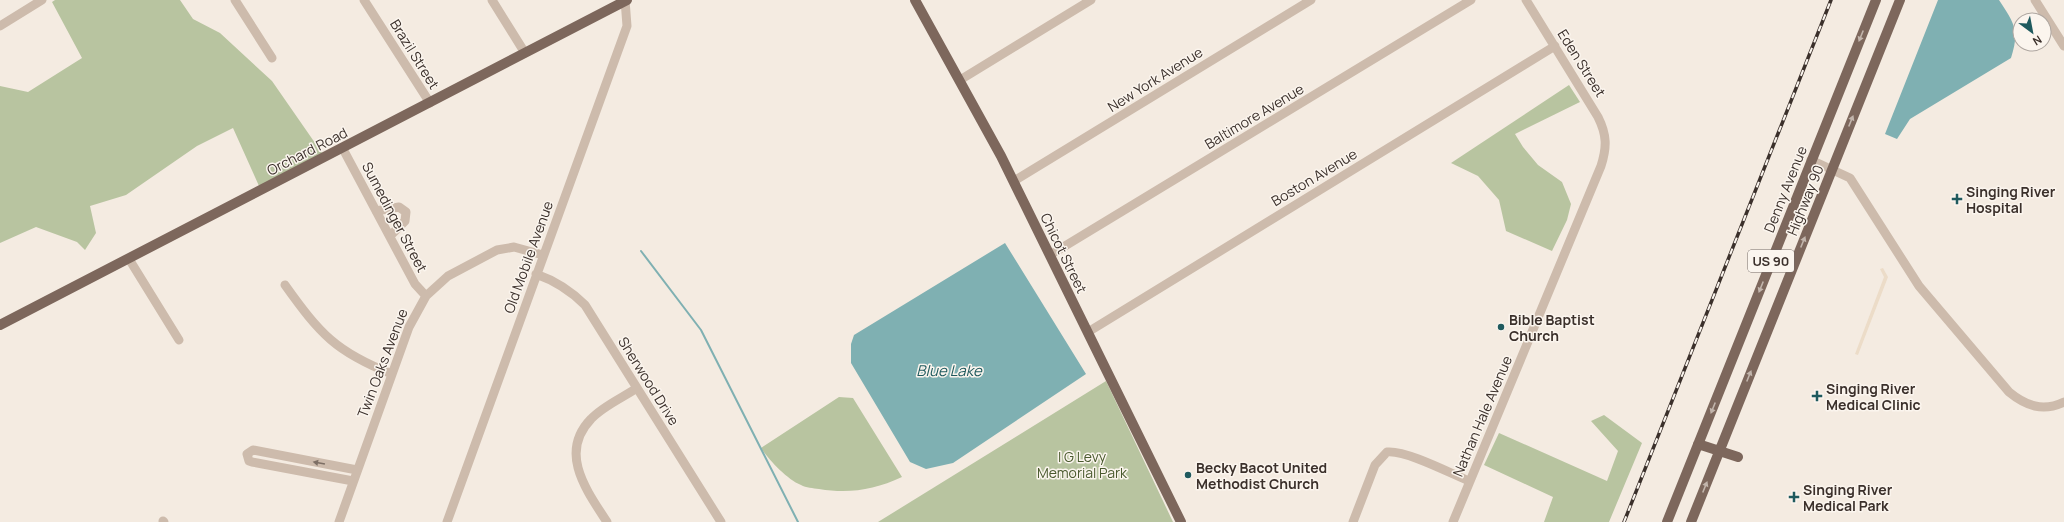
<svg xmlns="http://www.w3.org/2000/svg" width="2064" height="522" font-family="Manrope,sans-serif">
<rect width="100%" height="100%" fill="#f4ebe1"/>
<path fill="#b8c4a0" d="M55 0H180L193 19 220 33 272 81 322 153 259 186 233 128 197 146 126 195 90 206 96 233 85 250 77 242 36 227 0 243V86L28 92 82 58 52 2Z
M1569 85 1580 102 1515 134 1523 147 1538 165 1562 182 1571 204 1567 220 1552 251 1506 231 1499 200 1478 176 1451 163Z
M1106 381 1173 522H878Z
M839 397 853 398 902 477C874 490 849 494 819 489 813 488 806 488 801 485 787 479 770 461 761 448Z
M1604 415 1642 443 1609 522H1544L1553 497 1484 465 1499 433 1607 481 1618 451 1591 421Z"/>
<path fill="#ecdcc8" d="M1883 268 1888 277 1858 355 1855 354 1884 277 1880 269Z"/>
<path fill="#7fb0b2" d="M1938 0H1999C2014 23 2020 30 2011 58L1910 119 1897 139 1885 134Z
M1005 243 1086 374 953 463 926 469 910 462 851 363V344L854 335Z"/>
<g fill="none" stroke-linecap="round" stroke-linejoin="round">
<path stroke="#7fb0b2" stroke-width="2" d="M641 251 701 330 798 522"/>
<path stroke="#cdbbac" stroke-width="9" d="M235 0 272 58
M364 0 430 103
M492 0 525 53
M2035 0 2064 46
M0 26 42 0
M960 80 1091 0
M343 149 415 284 426 296
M1811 160 1850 178 1919 286 2009 392C2026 406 2043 412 2064 402
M1014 181 1311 0
M376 211 399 207 406 212 405 221 390 236
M1050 255 1471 0
M129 259 179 340
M536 274C556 281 570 290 585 305L721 522
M285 285C320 334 336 352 392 374
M1088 332 1555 46
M353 481 252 462 249 461 247 454 253 450 357 470
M163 521 164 522
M339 522 409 327 426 296 448 276 497 250 514 247 543 255
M447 522 627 26 625 0
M607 522C587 491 558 453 591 419 603 406 622 398 637 388
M1353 522 1375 465 1387 452C1406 450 1450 473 1469 481
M1453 522 1601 166C1607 147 1607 135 1598 117L1526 0"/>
<path stroke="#7d675c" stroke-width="10" d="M915 0 1001 156 1181 522
M0 325 627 0
M1698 444 1738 457
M1667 522 1876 0
M1691 522 1900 0"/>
<defs>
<path id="rail" d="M1624 522 1831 0"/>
</defs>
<use href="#rail" stroke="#3b302b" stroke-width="3.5"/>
<use href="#rail" stroke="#fbf5ee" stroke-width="2" stroke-dasharray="6" stroke-linecap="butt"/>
</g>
<defs><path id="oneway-solid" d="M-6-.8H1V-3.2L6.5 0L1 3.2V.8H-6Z"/></defs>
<g fill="#c2b5ac">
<use href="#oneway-solid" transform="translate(1861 36) rotate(112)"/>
<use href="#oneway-solid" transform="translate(1851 121) rotate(-68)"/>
<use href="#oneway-solid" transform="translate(1803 242) rotate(-68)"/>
<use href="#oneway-solid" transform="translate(1761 287) rotate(112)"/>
<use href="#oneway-solid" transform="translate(1749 376) rotate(-68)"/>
<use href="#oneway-solid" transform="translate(1713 408) rotate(112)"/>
<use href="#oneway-solid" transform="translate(1705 487) rotate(-68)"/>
</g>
<use fill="#7d6f65" href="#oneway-solid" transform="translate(319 463) rotate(-170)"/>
<g fill="#1f5a5e" stroke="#fbf5ee" stroke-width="1.5">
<path d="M1955 193h4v4h4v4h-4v4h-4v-4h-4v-4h4z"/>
<circle cx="1501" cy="327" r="4"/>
<path d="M1815 390h4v4h4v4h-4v4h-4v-4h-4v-4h4z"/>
<circle cx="1188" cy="475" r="4"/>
<path d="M1792 491h4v4h4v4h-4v4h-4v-4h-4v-4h4z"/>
</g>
<g text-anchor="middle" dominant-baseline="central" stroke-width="3" stroke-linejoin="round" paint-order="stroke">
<rect fill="#fbf5ee" stroke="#756b66" stroke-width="1" x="1748" y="250" width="46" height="22" rx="3"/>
<g font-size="13" font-weight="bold" fill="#3b302b">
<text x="1771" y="261">US 90</text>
</g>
<g font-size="14" fill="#3b302b" stroke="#fbf5ee">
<text transform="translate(415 54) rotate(58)">Brazil Street</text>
<text transform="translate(1582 63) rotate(58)">Eden Street</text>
<text transform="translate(1155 79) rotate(-32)">New York Avenue</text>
<text transform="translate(1254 116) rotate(-31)">Baltimore Avenue</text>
<text transform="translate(307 151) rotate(-27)">Orchard Road</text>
<text transform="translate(1314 177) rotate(-31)">Boston Avenue</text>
<text transform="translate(1785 189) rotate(-68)">Denny Avenue</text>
<text transform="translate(1805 200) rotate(-68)">Highway 90</text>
<text transform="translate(395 217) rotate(62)">Sumedinger Street</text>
<text transform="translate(1064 253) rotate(64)">Chicot Street</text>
<text transform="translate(528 257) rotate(-70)">Old Mobile Avenue</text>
<text transform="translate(382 363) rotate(-69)">Twin Oaks Avenue</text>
<text transform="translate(649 381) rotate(58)">Sherwood Drive</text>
<text transform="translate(1482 416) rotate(-67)">Nathan Hale Avenue</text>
</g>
<g font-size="14" font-weight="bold" fill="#3b302b" stroke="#fbf5ee" text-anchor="start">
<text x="1966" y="191">Singing River<tspan x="1966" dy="16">Hospital</tspan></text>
<text x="1509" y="319">Bible Baptist<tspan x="1509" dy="16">Church</tspan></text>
<text x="1826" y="388">Singing River<tspan x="1826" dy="16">Medical Clinic</tspan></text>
<text x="1196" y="467">Becky Bacot United<tspan x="1196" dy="16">Methodist Church</tspan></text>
<text x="1803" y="489">Singing River<tspan x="1803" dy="16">Medical Park</tspan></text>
</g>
<g font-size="14" fill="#4a5a2e" stroke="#fbf5ee">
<text x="1082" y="456">I G Levy<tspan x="1082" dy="16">Memorial Park</tspan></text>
</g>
<g font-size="15" font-style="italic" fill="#1f5a5e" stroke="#fbf5ee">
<text x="949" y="370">Blue Lake</text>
</g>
</g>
<g transform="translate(2032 32) rotate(148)"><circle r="19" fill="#fbf5ee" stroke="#aea6a0"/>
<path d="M0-3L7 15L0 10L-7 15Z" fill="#1f5a5e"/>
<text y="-6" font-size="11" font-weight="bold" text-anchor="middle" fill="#3b302b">N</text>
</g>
</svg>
